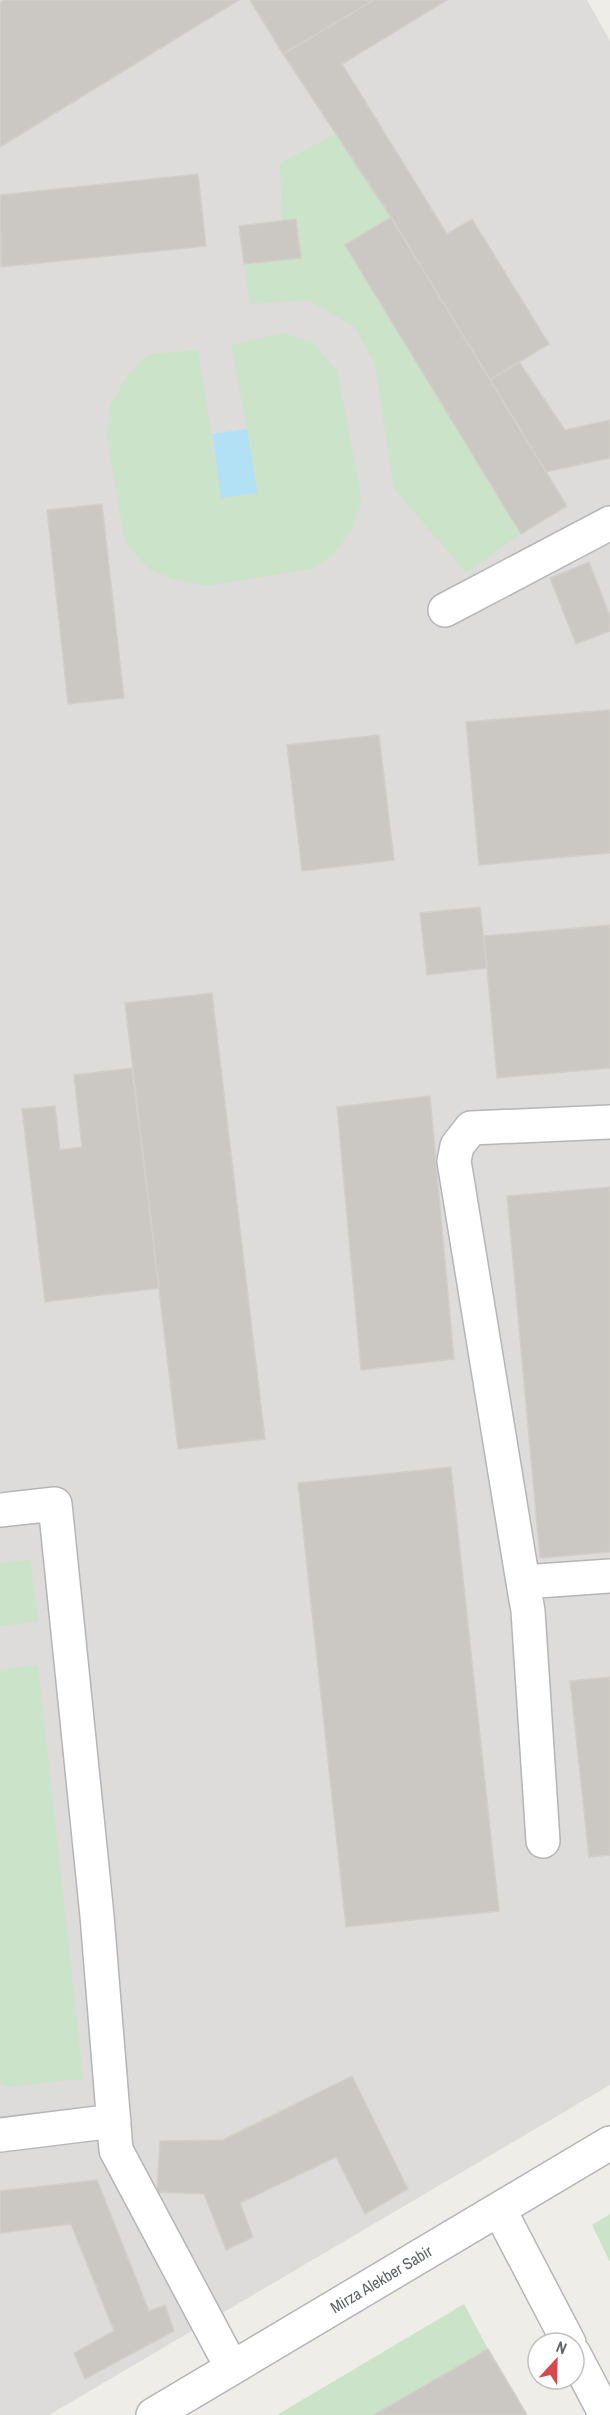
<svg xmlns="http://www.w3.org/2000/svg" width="610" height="2415" font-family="'Archivo Narrow',sans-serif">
<rect width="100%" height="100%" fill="#efede8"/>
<path fill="#dedcda" d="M0 0H587L610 41V2085L49 2415H0Z"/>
<path fill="#cbe3c8" d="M336 134 391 217 345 245 521 534 466 573 394 489 375 365 355 327 308 300 250 304 244 265 301 258 296 219 282 221 280 163Z
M284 333 312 342 337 370 362 501 352 529 334 554 311 569 207 586 176 580 148 569 125 542 107 436 110 406 126 377 148 354 198 350 221 498 256 493 247 429 231 345Z
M30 1560 38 1622 0 1626V1563Z
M38 1665 83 2079 6 2087 0 2084V1669Z
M610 2214V2262L592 2225Z
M464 2304 488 2349 374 2415H277Z"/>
<path fill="#b2e0f5" d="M247 429 257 493 221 498 212 434Z"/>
<path fill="#cbc8c4" stroke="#d3cec7" stroke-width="1.5" d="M4 0H239L0 147V3Z
M250 0H374L283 54Z
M374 0H447L342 64 447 234 472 219 549 344 490 380 391 217 283 54Z
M198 174 206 246 1 267 0 195Z
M391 217 567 506 521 534 345 245Z
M296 219 301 258 244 264 239 226Z
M519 362 565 430 610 420V458L546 472 490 380Z
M102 504 124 698 68 704 47 510Z
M589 562 610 616V631L576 644 550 578Z
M610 710V853L479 865 466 722Z
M379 735 394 860 302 871 287 745Z
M480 907 487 968 427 975 420 913Z
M610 925V1068L497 1078 484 936Z
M212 993 265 1439 178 1449 125 1003Z
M132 1068 159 1288 45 1302 22 1109 55 1106 60 1150 82 1147 74 1075Z
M430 1096 454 1359 361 1370 337 1107Z
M610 1187V1552L540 1558 507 1196Z
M451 1467 499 1911 346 1927 298 1483Z
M610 1677V1855L589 1857 570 1681Z
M352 2076 408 2189 365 2214 336 2157 240 2203 253 2237 226 2250 204 2194 157 2192 160 2141 223 2140Z
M97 2180 149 2311 165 2305 174 2331 85 2379 74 2353 114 2331 71 2224 0 2233V2191Z
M488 2349 527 2415H374Z"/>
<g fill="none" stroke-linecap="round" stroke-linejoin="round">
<defs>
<path id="minor" d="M445 610 610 523
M0 1510 55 1504 97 1916 116 2150 232 2368
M523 1582 454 1161 457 1146 471 1128 610 1122
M543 1841 528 1611 523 1582 610 1576
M0 2135 114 2121
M499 2209 569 2343
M574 2354 606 2415
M153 2415 610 2143"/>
</defs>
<use href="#minor" stroke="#b3b5b8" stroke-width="36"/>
<use href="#minor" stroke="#fff" stroke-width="33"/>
</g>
<g text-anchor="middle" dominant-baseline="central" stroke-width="4.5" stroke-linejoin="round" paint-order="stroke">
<g font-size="16" fill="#5f6366" stroke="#fff">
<text transform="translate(381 2279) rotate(-31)">Mirza Alekber Sabir</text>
</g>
</g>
<g transform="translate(556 2361) rotate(22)"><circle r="28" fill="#ffffff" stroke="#bfc1c2" stroke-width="1.5"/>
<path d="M0-4.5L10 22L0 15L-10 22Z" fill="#d5484d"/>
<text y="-9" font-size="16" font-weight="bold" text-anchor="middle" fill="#5f6366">N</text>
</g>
</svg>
